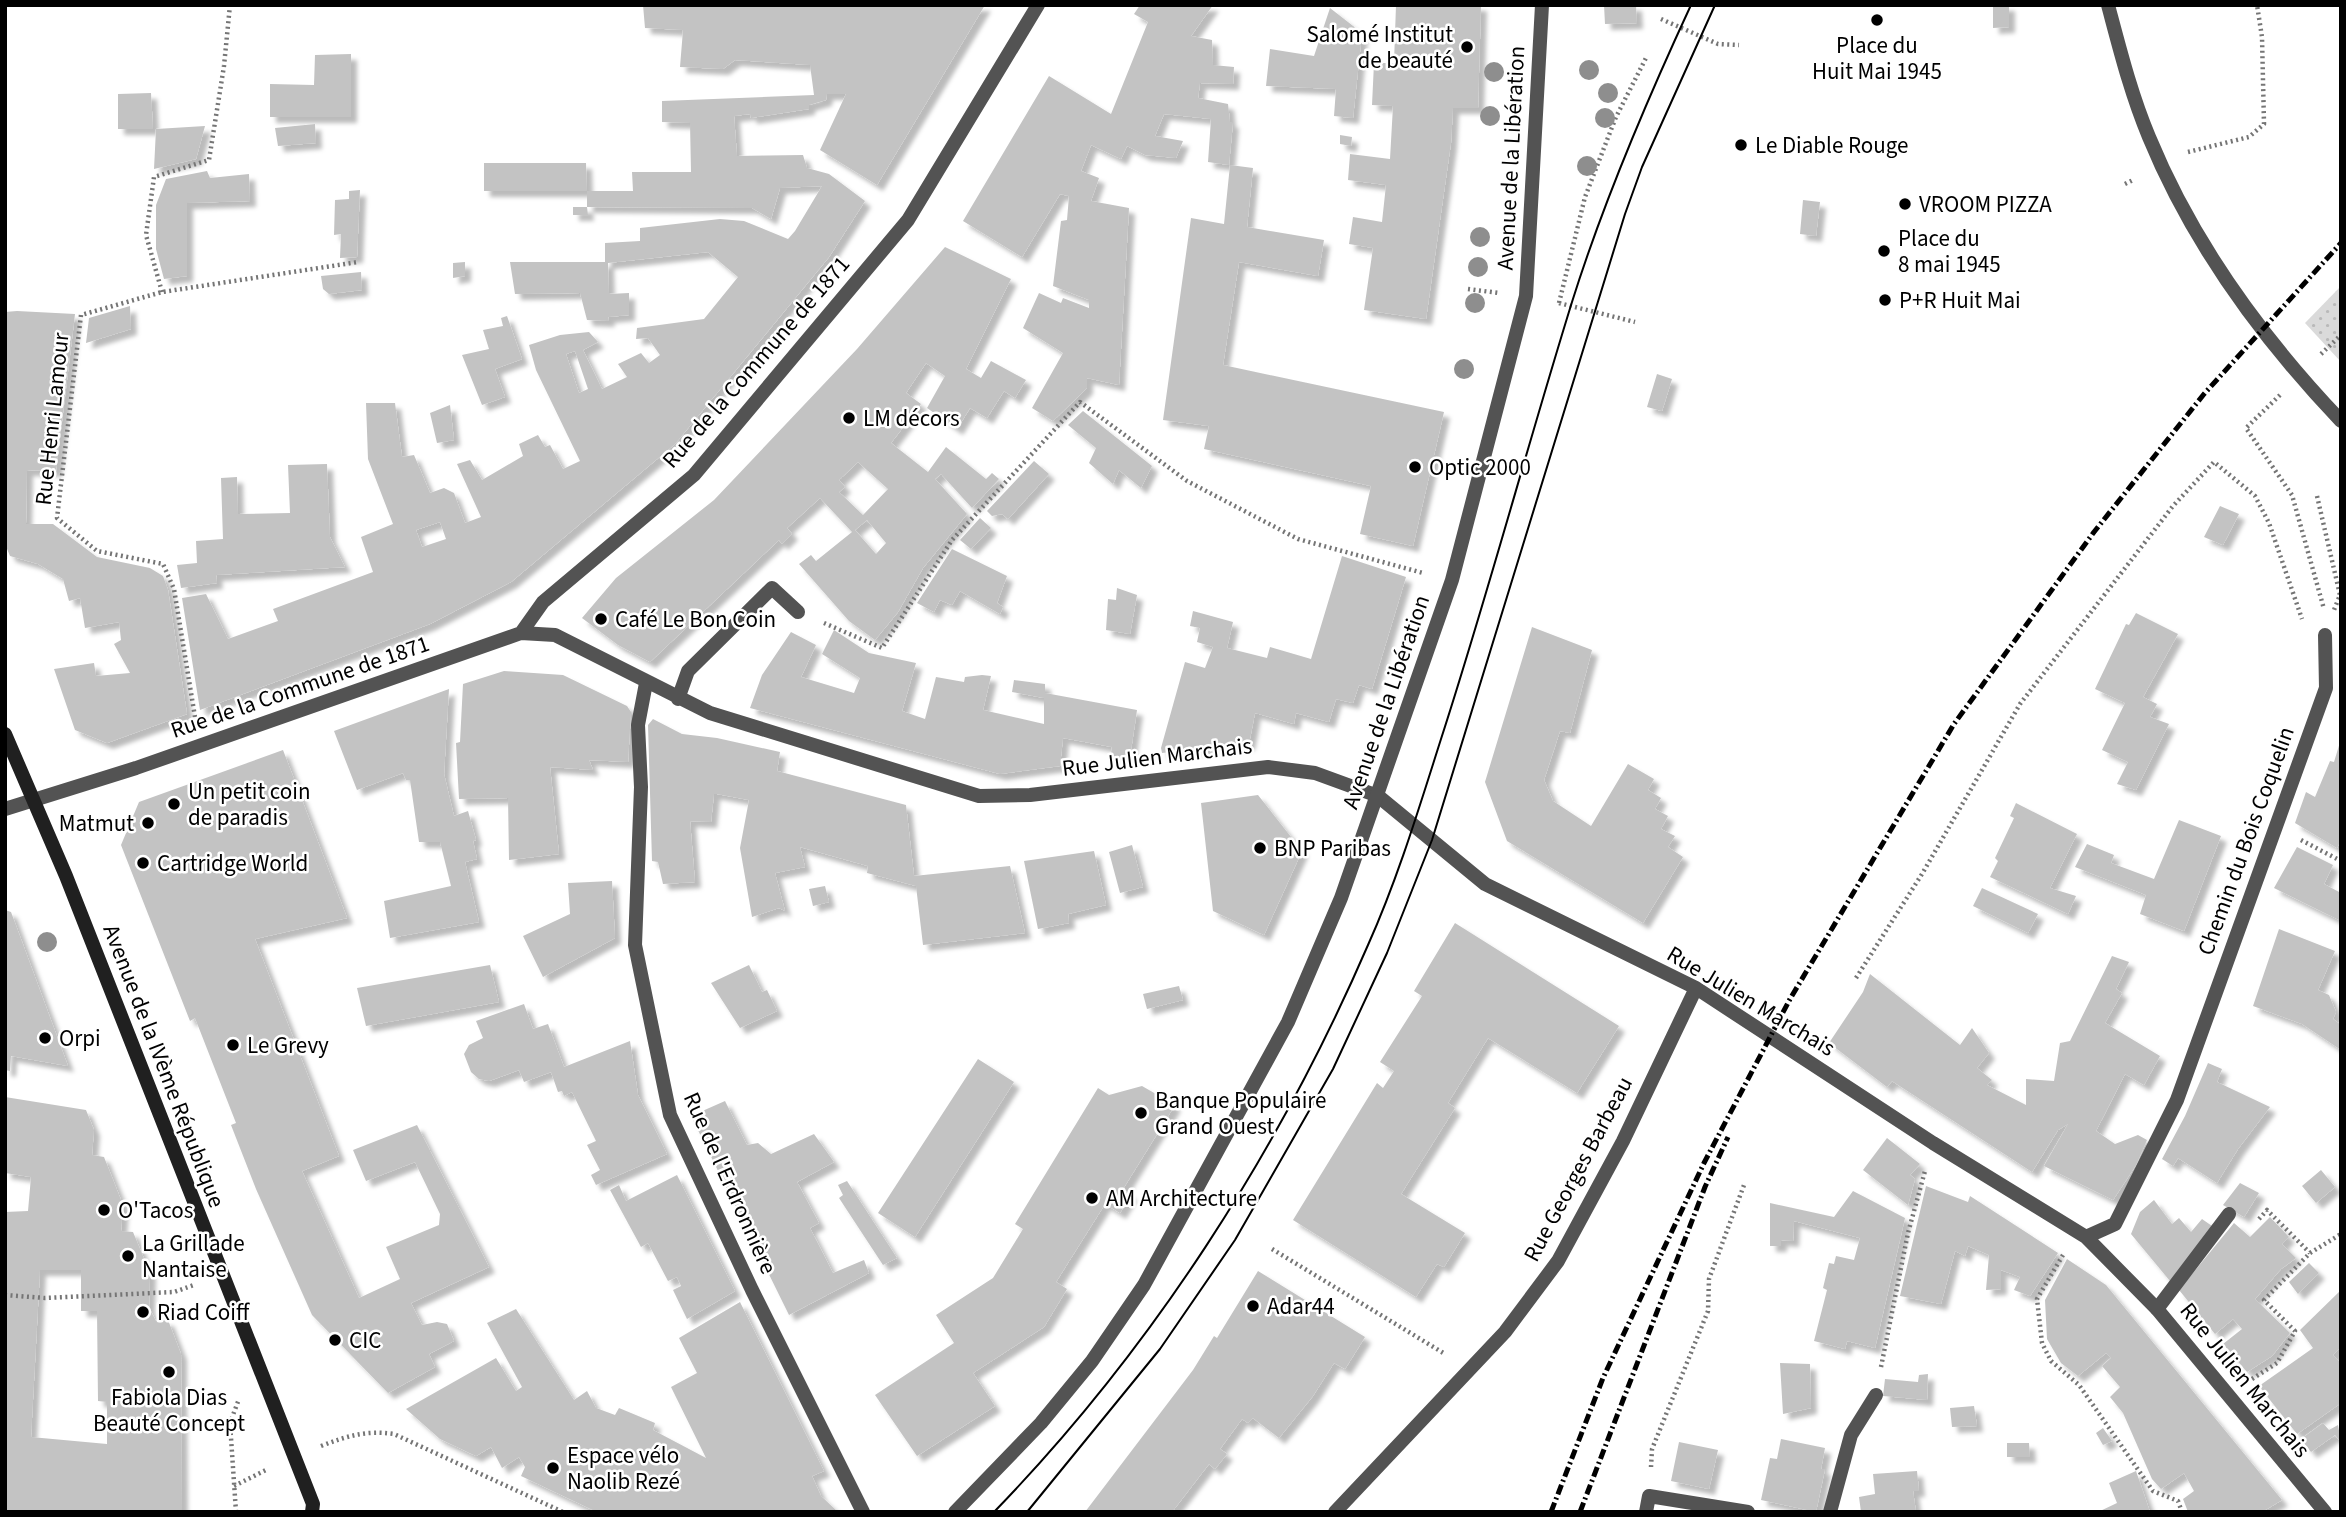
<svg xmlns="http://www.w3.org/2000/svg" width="2346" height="1517" font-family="'Source Sans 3',sans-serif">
<defs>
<pattern id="garden-dots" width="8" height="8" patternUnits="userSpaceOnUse" patternTransform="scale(1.75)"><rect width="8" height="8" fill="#dadada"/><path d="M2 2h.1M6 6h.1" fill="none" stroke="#b9b9b9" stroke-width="1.8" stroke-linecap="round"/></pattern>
<filter id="shadow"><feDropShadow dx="6" dy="6" stdDeviation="2" flood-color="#0004"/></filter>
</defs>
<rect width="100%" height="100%" fill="#fff"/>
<path fill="url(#garden-dots)" d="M2341 286V362L2305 323Z"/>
<path fill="#c3c3c3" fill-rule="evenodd" filter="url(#shadow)" d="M643 5H985L877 185 820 150 846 94H827L826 100 809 105V109L751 118 750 114 734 116 737 156 803 155 807 168 829 174 865 201 829 257 675 444 511 582 430 624 200 710 182 598 206 594 228 639 278 621 273 609 373 572 361 537 393 524 368 459 366 403H395L402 457 414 455 430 493 444 488 454 493 465 523 481 517 457 464 470 460 482 480 523 456 519 444 538 435 545 447 550 445 563 469 580 461 536 370 529 345 560 335 589 332 598 342 583 350 602 389 627 377 618 364 641 353 649 363 660 355 648 338 636 339 637 328 704 319 738 277 708 252 608 263 609 294 629 293V315L608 317 609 321 587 320 580 293 515 294 510 262H605V243L640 241V228L720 219 744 221 788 239 795 231 822 186 780 188 771 219 752 208 587 207 588 215H573V207H587V191H484V163H586L587 191H633L632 172H691L690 123 662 122V101L814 95 810 65 735 60 723 69 680 67 683 30 645 28ZM575 351 588 389 579 393 566 354ZM440 522 446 539 422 547 416 530Z
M1140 5H1213L1191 36 1212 40 1213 65 1234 67 1233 84 1200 83 1198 98 1228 104 1230 122H1233L1229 165 1208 162 1211 119 1164 114 1155 136 1183 141 1176 158 1145 155 1127 146 1121 159 1091 145 1081 171 1099 178 1091 201 1129 208 1119 385 1087 378V388L1053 421 1032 408 1063 353 1023 328 1039 293 1061 303 1063 298 1089 308V300L1053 286 1061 221 1067 220 1069 196 1060 194 1022 257 963 221 1049 76 1111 114 1148 22 1134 14Z
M1396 5H1481L1478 108H1453L1451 143 1426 319 1364 310 1373 248 1349 244 1353 217 1382 222 1386 185 1348 180 1350 154 1390 159 1393 106 1372 105 1374 63H1394Z
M1604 5H1636L1637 23 1605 24Z
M1993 5H2009V27L1993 28Z
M1330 8 1362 33 1353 118 1334 116 1336 89 1266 86 1270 49 1314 56Z
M351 54V117H270V84L314 85 315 55Z
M151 93 153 129H118V94Z
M315 124 316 143 278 146 275 128Z
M205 126 196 159 154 169 156 129Z
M1340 135 1352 137 1351 146 1340 144Z
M1230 165 1253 168 1247 227 1324 240 1318 276 1239 262 1223 365 1444 412 1413 546 1360 534 1371 486 1204 449 1209 426 1163 420 1191 218 1224 224Z
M207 171 210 178 249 174 250 201 187 203V276L164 279 156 249V205L166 179Z
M360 190 357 257 340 258 341 234 334 235 335 200 349 199V191Z
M1803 200 1820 202 1816 236 1800 234Z
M945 247 1011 279 966 369 981 378 991 361 1026 380 1015 398 1004 391 987 418 970 408 957 429 927 408 945 376 926 363 906 393 921 404 891 443 928 472 946 447 986 479 992 473 999 479 972 508 941 474 935 479 967 514 923 568 898 612 875 640 849 621 799 564 811 555 816 561 852 532 820 498 787 528 792 534 782 544 779 540 650 662 618 645 582 618 616 578 714 500 857 349ZM858 462 888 489 863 515 839 492 845 487 839 480ZM867 520 886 543 876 554 855 530Z
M465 262V276L453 278V263Z
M361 272 362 290 329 294 323 289 321 276Z
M130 306 131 329 86 343 89 318Z
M17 311 75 314 56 471 27 470 26 524H53L97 557 150 568 163 576 168 590 187 714 107 743 75 730 54 669 94 663 96 676 130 673 114 644 121 640 119 622 85 628 80 598 69 601 63 579 38 564 10 556 5 544V312Z
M507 316 522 359 495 369 505 397 482 405 462 355 489 349 483 330 503 326 501 318Z
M1657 374 1672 379 1662 411 1647 407Z
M450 405 454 440 437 443 430 413Z
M1083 411 1152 466 1141 488 1119 470 1113 484 1089 463 1096 448 1068 425Z
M1034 461 1049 474 1008 519 1002 514 992 516 987 511Z
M327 464 330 537 345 567 216 575 217 583 181 588 177 565 197 563 196 541 223 539 221 478 237 477 238 514 290 513 288 465Z
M2220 506 2239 514 2223 545 2204 537Z
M980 518 991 528 971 549 960 540Z
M952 549 1007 576 997 603 1003 607 1000 614 960 591 952 605 940 600 934 612 917 603Z
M1342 556 1406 577 1372 689 1359 685 1353 703 1336 699 1329 722 1296 713 1294 724 1255 713 1249 744 1162 753 1161 748 1185 662 1205 668 1213 647 1197 642 1200 628 1190 626 1193 611 1233 622 1227 648 1267 658 1270 647 1311 659Z
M1117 588 1137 595 1130 634 1106 630 1108 599 1116 600Z
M2136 613 2178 634 2143 697 2157 704 2150 717 2169 724 2136 790 2117 784 2128 762 2102 750 2125 703 2095 689 2126 624 2129 625Z
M1532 627 1592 650 1570 733 1560 731 1544 780 1553 801 1591 826 1628 764 1654 779 1648 790 1661 798 1655 809 1668 816 1661 829 1675 836 1668 847 1683 857 1643 923 1507 841 1485 782Z
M834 630 869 653 916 663 902 711 925 719 936 677 964 682 965 677 982 675 991 676 983 710 1044 724V698L1012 692 1014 680 1045 684V693L1137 710 1130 757 1110 760 1112 747 1063 738 1060 766 1000 774 750 708 762 675 791 632 816 645 801 677 854 693 860 678 822 654Z
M504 671 563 675 627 706 631 712 628 762 589 760 593 770 550 767 559 854 509 860 508 798 459 799 456 743 460 742 463 684Z
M449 689 444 774 454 816 468 811 476 840 473 841 477 859 465 862 479 922 390 938 384 901 451 886 440 842H419L410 780H406L403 773 357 790 334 731Z
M653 719 682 734 717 738 780 752 777 771 906 805 914 876 1010 866 1025 933 923 945 916 886 867 873 868 866 800 847 805 867 775 873 785 911 779 908 752 917 740 848 749 800 717 794H714L711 822 690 821 695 882 663 884 658 862 652 861 648 725Z
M2341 739V840L2337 848 2295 823 2306 792 2315 797 2330 761 2334 762Z
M283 750 347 918 255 939 339 1156 302 1171 359 1298 400 1279 386 1247 439 1225 440 1214 415 1162 366 1181 353 1150 417 1125 489 1267 411 1303 422 1325 437 1322 447 1324 454 1341 429 1354 435 1367 388 1393 312 1315 256 1189 231 1125 236 1123 195 1018 190 1021 121 845 139 802Z
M1258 795 1302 851 1264 935 1213 911 1201 803Z
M2016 803 2077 834 2050 888 2076 896 2068 914 1990 877 1998 861 1995 858 2014 818 2010 816Z
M2179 820 2221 836 2184 931 2140 914 2146 895 2075 867 2087 844 2114 855 2111 863 2154 879Z
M1132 845 1143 887 1120 893 1109 852Z
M2297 847 2333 865 2324 884 2341 893V921L2274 888Z
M1094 851 1106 905 1068 914 1069 923 1038 929 1024 861Z
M612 881 615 938 543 977 523 936 570 914 568 883Z
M825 886 829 902 813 906 809 889Z
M1982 888 2038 914 2028 933 1973 906Z
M5 910 11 912 68 1066 11 1056 10 1071 5 1070Z
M1455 923 1619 1026 1577 1093 1488 1038 1448 1103 1455 1108 1401 1194 1465 1233 1444 1267 1437 1264 1416 1297 1293 1220 1377 1083 1383 1088 1394 1071 1380 1062 1422 996 1414 991Z
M2279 929 2335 951 2318 990 2329 995 2336 1012 2333 1019 2341 1025V1050L2302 1024 2253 1006Z
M2112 956 2129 962 2116 989 2122 993 2105 1023 2160 1056 2144 1085 2125 1074 2096 1131 2115 1144 2138 1135 2147 1140 2136 1165 2113 1200 2044 1166 2068 1124 2058 1130 2032 1172 1892 1081 1887 1087 1829 1043 1863 992 1870 974 1960 1045 1972 1028 1989 1053 1977 1068 1992 1080 1987 1085 2026 1105V1079L2054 1081 2060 1043 2070 1041Z
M490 965 499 1002 366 1026 357 988Z
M749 965 762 992 767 990 777 1011 740 1028 711 983Z
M1179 986 1183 1000 1147 1009 1143 994Z
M524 1004 533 1029 548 1024 564 1067 630 1041 638 1095 667 1154 596 1185 591 1175 600 1170 587 1145 596 1141 572 1092 564 1096 562 1091 558 1092 551 1072 524 1082 519 1070 489 1081 479 1079 471 1072 464 1054 469 1045 483 1038 476 1021Z
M978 1059 1014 1082 915 1237 878 1213Z
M2208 1063 2222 1069 2217 1082 2270 1107 2238 1149 2217 1183 2178 1158 2173 1166 2162 1159 2185 1116Z
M1142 1086 1175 1105 1123 1189 1131 1195 1120 1213 1105 1204 1056 1282 1067 1289 1044 1327 973 1373 995 1406 917 1456 875 1395 954 1343 936 1315 993 1278 1023 1229 1015 1224 1098 1088 1109 1095Z
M5 1097 86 1110 94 1130 92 1155 104 1157 123 1205 121 1231 133 1232 150 1273 149 1308 156 1321 168 1320 181 1354 182 1512H5V1212L28 1211 31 1177 5 1173ZM40 1270H81V1311H97L98 1401 107 1402V1444L31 1437Z
M725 1101 747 1145 758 1143 771 1154 814 1134 834 1162 797 1182 819 1223 810 1228 833 1273 864 1260 869 1273 789 1315 691 1116Z
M1887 1138 1920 1164 1910 1175 1915 1179 1908 1205 1863 1170Z
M2321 1170 2335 1187 2316 1203 2302 1186Z
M677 1175 735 1291 687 1319 673 1290 681 1286 677 1277 668 1281 648 1243 641 1247 610 1190 619 1185 626 1201Z
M847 1181 897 1258 883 1265 839 1198 843 1195 838 1185Z
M2240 1183 2259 1193 2244 1217 2223 1205Z
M1926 1186 1968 1202 1970 1196 2058 1253 2030 1296 2014 1290 2020 1277 2001 1270V1289L1986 1290 1989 1255 1968 1246 1965 1256 1955 1251 1941 1304 1900 1296Z
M1853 1191 1905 1218 1875 1348 1847 1341 1845 1349 1814 1341 1827 1290 1823 1288 1829 1263 1834 1264 1836 1256 1854 1260 1860 1238 1794 1221 1793 1241 1781 1240V1246H1770V1203L1834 1217Z
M2154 1200 2172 1224 2179 1218 2191 1232 2202 1219 2212 1226 2170 1281 2131 1234 2140 1212Z
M2270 1217 2289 1237 2282 1244 2296 1258 2281 1269 2255 1299 2290 1333 2272 1356 2247 1372 2223 1344 2242 1329 2233 1319 2215 1334 2179 1290 2234 1223 2250 1237Z
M2067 1259 2106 1285 2282 1500 2262 1512H2188L2183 1499 2194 1491 2184 1473 2161 1489 2152 1479 2123 1413 2110 1397 2120 1387 2102 1366 2111 1358 2106 1353 2078 1376 2061 1363 2047 1339 2045 1300Z
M2309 1263 2319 1273 2298 1294 2289 1282Z
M1258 1271 1365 1337 1345 1369 1334 1363 1313 1396 1279 1438 1253 1418 1248 1423 1242 1419 1220 1449 1227 1454 1215 1469 1209 1464 1172 1512H1085L1193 1370 1214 1336 1217 1338Z
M2341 1290V1347L2333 1355 2341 1363V1403L2297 1434 2259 1386 2313 1348 2300 1330Z
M740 1302 824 1471 812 1476 821 1496 838 1512H597L521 1476 525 1467 519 1457 502 1468 491 1447 476 1456 440 1439 406 1409 496 1358 516 1391 522 1387 487 1323 516 1309 574 1400 587 1391 596 1408 615 1415 619 1408 655 1423 653 1430 706 1458 671 1387 697 1373 679 1338Z
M1780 1363 1810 1364 1811 1408 1783 1414Z
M1928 1374 1927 1400 1883 1396 1885 1379 1918 1382 1919 1375Z
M1974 1406 1977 1426 1952 1427 1950 1408Z
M2323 1423 2329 1430 2338 1425 2341 1442 2335 1435 2311 1452 2301 1439Z
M2103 1428 2112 1441 2103 1445 2096 1433Z
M1781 1439 1825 1448 1821 1469H1825L1816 1512 1761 1500 1770 1458 1777 1459Z
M1679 1442 1718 1450 1709 1489 1671 1481Z
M2007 1443H2029L2030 1457H2007Z
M1917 1471 1919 1491H1913L1916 1512H1861L1859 1497 1875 1494 1873 1474Z
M2136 1471 2150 1512H2098L2117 1503 2109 1483Z"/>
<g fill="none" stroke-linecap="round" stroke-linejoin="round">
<path stroke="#757575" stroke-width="4.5" stroke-dasharray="2 3.5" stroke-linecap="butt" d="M1661 19 1718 44 1739 45
M2188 152 2249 137 2264 124 2262 37 2257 5
M2125 184 2133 180
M1468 289 1499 293
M162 292 146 235 154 177 209 160 224 66 230 5
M1559 303 1585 197 1616 117 1647 56
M1559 303 1635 322
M2321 354 2341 335
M2280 395 2246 428 2292 495 2324 609
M2317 496 2340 595 2334 610
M824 623 882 648 952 540 1080 402 1187 481 1298 539 1423 573
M195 717 174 589 163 564 97 551 57 518 81 315 162 292 358 262
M2301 840 2341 861
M1856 978 1922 874 2020 704 2173 506 2214 462 2255 496 2269 523 2302 619
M2259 1219 2267 1210 2310 1253
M1272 1249 1445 1354
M2063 1255 2037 1299 2042 1343 2051 1361 2079 1385 2153 1491 2178 1501 2182 1512
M5 1295 45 1298 174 1292 194 1285
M1881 1367 1908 1233 1925 1171
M2252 1379 2277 1363 2295 1331 2264 1300 2310 1253 2341 1234
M321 1446C347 1436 366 1430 394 1434L563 1512
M1651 1467 1652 1449 1708 1311 1709 1279 1744 1185
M234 1486 268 1469
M236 1512 230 1423 239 1399"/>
<path stroke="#535353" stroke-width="14" d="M2157 1309 2229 1214"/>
<path stroke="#535353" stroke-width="14" d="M521 633 555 635 710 713 979 796 1030 795 1268 767 1315 773 1378 796 1485 884 1696 988 1933 1143 2086 1237 2157 1309 2325 1512
M646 683 638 725 641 787 635 945 670 1115 752 1290 863 1512
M678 699 688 671 772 588 798 612
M5 809 136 768 521 633 543 602 694 475 908 220 1038 5
M2086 1237 2115 1224 2177 1100 2326 688 2325 635
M1335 1512 1505 1332 1558 1261 1623 1141 1696 988
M1646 1512 1649 1496 1748 1512
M1830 1512 1851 1435 1876 1395"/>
<path stroke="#535353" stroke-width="14" d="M2108 5C2120 50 2131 94 2149 137 2193 244 2262 338 2341 421
M955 1512 1041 1423 1092 1361 1144 1285 1288 1022 1341 898 1452 580 1526 296 1542 5"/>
<path stroke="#202020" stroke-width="14" d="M5 734 66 876 313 1504 312 1512"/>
<path stroke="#000" stroke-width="2" d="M994 1512C1152 1349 1278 1153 1368 945 1398 878 1419 808 1441 739 1488 594 1527 447 1572 302 1604 200 1646 102 1691 5
M1027 1512 1160 1349 1235 1240 1333 1069 1387 953 1432 840 1625 214 1642 167 1715 5"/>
<path stroke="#000" stroke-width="5" stroke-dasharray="10 3.5 2 3.5" stroke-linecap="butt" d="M1551 1512 1603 1378 1704 1163 1790 999 1954 724 2094 532 2204 394 2341 243
M1580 1512 1705 1187 1728 1137"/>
</g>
<g fill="#8e8e8e">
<circle cx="1589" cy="70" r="10"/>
<circle cx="1494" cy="72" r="10"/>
<circle cx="1608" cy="93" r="10"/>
<circle cx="1490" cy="116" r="10"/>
<circle cx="1605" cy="118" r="10"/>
<circle cx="1587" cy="166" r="10"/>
<circle cx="1480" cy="237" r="10"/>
<circle cx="1478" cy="267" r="10"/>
<circle cx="1475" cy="303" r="10"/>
<circle cx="1464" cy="369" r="10"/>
<circle cx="47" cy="942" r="10"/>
</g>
<g fill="#000" stroke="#fff" stroke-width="2.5">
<circle cx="1877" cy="20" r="7"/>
<circle cx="1467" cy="47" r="7"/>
<circle cx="1741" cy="145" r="7"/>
<circle cx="1905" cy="204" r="7"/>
<circle cx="1884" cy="251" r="7"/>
<circle cx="1885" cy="300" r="7"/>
<circle cx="849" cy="418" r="7"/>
<circle cx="1415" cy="467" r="7"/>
<circle cx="601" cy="619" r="7"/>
<circle cx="174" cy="804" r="7"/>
<circle cx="148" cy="823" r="7"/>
<circle cx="1260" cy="848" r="7"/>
<circle cx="143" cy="863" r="7"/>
<circle cx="45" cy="1038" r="7"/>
<circle cx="233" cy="1045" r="7"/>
<circle cx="1141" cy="1113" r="7"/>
<circle cx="1092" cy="1198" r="7"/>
<circle cx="104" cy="1210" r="7"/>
<circle cx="128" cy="1256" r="7"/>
<circle cx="1253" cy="1306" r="7"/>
<circle cx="143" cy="1312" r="7"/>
<circle cx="335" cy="1340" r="7"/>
<circle cx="169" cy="1372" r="7"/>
<circle cx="553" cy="1468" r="7"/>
</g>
<g text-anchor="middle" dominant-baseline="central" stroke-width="5" stroke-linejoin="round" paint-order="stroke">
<g font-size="23" fill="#000" stroke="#fff" text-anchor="start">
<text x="1453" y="34" text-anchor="end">Salomé Institut<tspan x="1453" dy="26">de beauté</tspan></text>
<text x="1877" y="45" text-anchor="middle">Place du<tspan x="1877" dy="26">Huit Mai 1945</tspan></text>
<text x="1755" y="145">Le Diable Rouge</text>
<text x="1919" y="204">VROOM PIZZA</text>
<text x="1898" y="238">Place du<tspan x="1898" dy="26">8 mai 1945</tspan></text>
<text x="1899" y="300">P+R Huit Mai</text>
<text x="863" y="418">LM décors</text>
<text x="1429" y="467">Optic 2000</text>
<text x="615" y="619">Café Le Bon Coin</text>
<text x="188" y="791">Un petit coin<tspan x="188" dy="26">de paradis</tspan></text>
<text x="134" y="823" text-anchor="end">Matmut</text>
<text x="1274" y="848">BNP Paribas</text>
<text x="157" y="863">Cartridge World</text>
<text x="59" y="1038">Orpi</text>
<text x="247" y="1045">Le Grevy</text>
<text x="1155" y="1100">Banque Populaire<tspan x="1155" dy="26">Grand Ouest</tspan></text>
<text x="1106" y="1198">AM Architecture</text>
<text x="118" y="1210">O'Tacos</text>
<text x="142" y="1243">La Grillade<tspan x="142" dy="26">Nantaise</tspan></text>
<text x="1267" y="1306">Adar44</text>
<text x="157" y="1312">Riad Coiff</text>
<text x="349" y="1340">CIC</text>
<text x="169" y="1397" text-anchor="middle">Fabiola Dias<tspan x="169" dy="26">Beauté Concept</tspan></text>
<text x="567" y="1455">Espace vélo<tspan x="567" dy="26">Naolib Rezé</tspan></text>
</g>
<g font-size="23" fill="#000" stroke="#fff">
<text transform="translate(1511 158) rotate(-87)">Avenue de la Libération</text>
<text transform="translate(756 362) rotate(-49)">Rue de la Commune de 1871</text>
<text transform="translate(52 419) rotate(-84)">Rue Henri Lamour</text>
<text transform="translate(300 687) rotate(-19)">Rue de la Commune de 1871</text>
<text transform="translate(1386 702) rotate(-71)">Avenue de la Libération</text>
<text transform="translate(1157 757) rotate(-7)">Rue Julien Marchais</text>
<text transform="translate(2246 841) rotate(-70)">Chemin du Bois Coquelin</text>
<text transform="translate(1751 1001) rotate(31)">Rue Julien Marchais</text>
<text transform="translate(164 1066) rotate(69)">Avenue de la IVème République</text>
<text transform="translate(1578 1169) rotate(-62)">Rue Georges Barbeau</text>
<text transform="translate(730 1183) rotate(66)">Rue de l'Erdronnière</text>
<text transform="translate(2245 1380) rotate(51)">Rue Julien Marchais</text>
</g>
</g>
<rect width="2346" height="1517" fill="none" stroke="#000000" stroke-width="14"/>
</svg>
